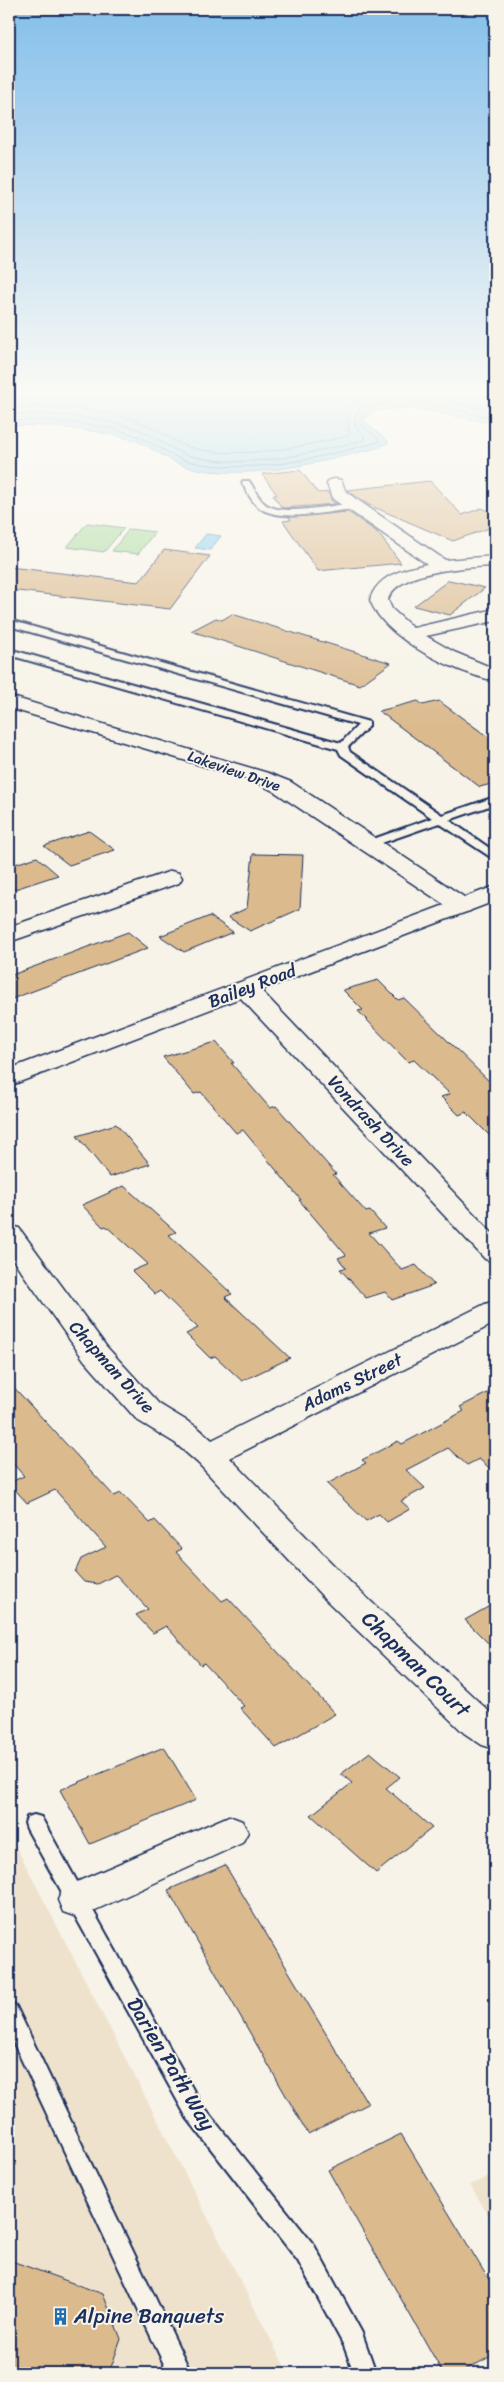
<svg xmlns="http://www.w3.org/2000/svg" width="504" height="2382" font-family="Sriracha,sans-serif">
<rect width="100%" height="100%" fill="#f7f3e8"/>
<filter id="ink" filterUnits="userSpaceOnUse"><feTurbulence type="fractalNoise" baseFrequency=".02" numOctaves="2"/><feDisplacementMap in="SourceGraphic" scale="10" xChannelSelector="R" yChannelSelector="G"/><feConvolveMatrix kernelMatrix="1 2 1 2 8 2 1 2 1" color-interpolation-filters="sRGB"/></filter>
<g filter="url(#ink)">
<path fill="#efe2cd" d="M9 1833 288 2373H9Z
M495 2173V2226L470 2185Z"/>
<path fill="#a7da9b" stroke="#61847c" d="M87 523 124 528 104 552 67 547Z
M129 529 155 532 138 554 112 551Z"/>
<path fill="#8ed0ef" stroke="#6090b5" d="M9 393H478L495 397V423C451 418 416 402 371 412L364 421 389 442 380 447C322 462 247 482 188 467 168 462 153 446 133 440 107 431 36 423 9 426Z
M206 534 221 536 210 550 195 548Z"/>
<g fill="none" stroke-linecap="round" stroke-linejoin="round">
<path stroke="#496f98" stroke-width="1" d="M9 407C49 405 104 408 142 423 161 430 176 445 196 449 247 459 299 447 348 436L350 433C343 414 352 399 370 393
M9 415C46 412 110 417 144 432 160 439 173 452 191 456 247 470 308 454 363 440L365 436 356 428 354 419C356 415 359 409 362 406 387 384 450 403 480 409L482 406 477 400 476 393
M9 421C48 419 100 423 137 436 156 443 171 458 191 462 254 475 318 458 378 442L379 439 362 425 360 419C378 384 464 413 495 418"/>
</g>
<path fill="#dbba8e" stroke="#1b2f5e" d="M300 470 318 493 328 492 331 500 336 504 282 508 273 495H277L262 474Z
M430 481 462 515 482 508 495 514V526L453 541 369 505 347 490Z
M348 512 377 532 401 563 318 571 283 521 291 520 289 517Z
M164 550 210 556 170 609 9 590V567L139 582Z
M449 580 485 588 450 615 414 606Z
M232 614 391 663 360 685 191 631 216 618 222 620Z
M418 701 423 705 439 701 495 742V783L480 787 379 711Z
M89 831 115 850 69 865 44 846Z
M253 854 303 855 300 909 250 931 228 917 247 908Z
M37 857 58 875 9 891V866Z
M210 916 233 932 184 952 160 936Z
M128 932 148 948 9 1000V976Z
M378 980 398 1000 404 998 495 1087V1141L466 1112 459 1115 441 1097 450 1094 414 1060 408 1062 358 1011 363 1010 343 990Z
M216 1042 234 1063H231L270 1108 276 1106 336 1174 333 1175 366 1212 370 1211 385 1228 369 1233 402 1270 416 1265 434 1285 392 1300 385 1292 366 1298 340 1269 346 1268 338 1258 346 1255 299 1200H301L243 1130 236 1133 201 1092 194 1094 163 1057Z
M116 1124 150 1164 110 1177 77 1136Z
M124 1186 176 1232 169 1235 232 1294 225 1297 290 1358 242 1381 215 1356 210 1358 186 1334 198 1328 160 1291 155 1294 132 1271 148 1264 106 1226 103 1227 82 1205Z
M9 1382 114 1496 121 1493 150 1523 155 1520 182 1549 176 1552 222 1601 228 1598 335 1714 276 1748 240 1708 244 1706 204 1663 201 1665 166 1626 153 1633 136 1615 148 1609 117 1576 115 1575 98 1584 84 1582 75 1572 81 1559 106 1547 55 1490 27 1503 9 1483 24 1476 9 1459Z
M495 1389V1473L479 1459 467 1465 448 1448 406 1470 425 1488 401 1501 410 1509 387 1522 379 1514 366 1521 327 1484 366 1463 362 1460 398 1441 402 1444 464 1411 460 1407Z
M495 1603V1650L465 1620Z
M164 1747 196 1800 90 1844 60 1790Z
M370 1752 400 1777 386 1788 432 1828 376 1873 311 1815 352 1783 341 1774Z
M225 1865 368 2104 308 2134 168 1890Z
M401 2134 495 2290V2354L460 2373H443L328 2170Z
M9 2260 103 2294 121 2339 109 2373H9Z"/>
<g fill="none" stroke-linecap="round" stroke-linejoin="round">
<defs>
<path id="service" d="M243 481H249C254 488 258 498 265 504 282 517 333 505 354 503L358 506 354 509C330 511 281 523 260 508 252 503 247 491 242 483Z
M9 620 369 722V726L348 747 350 752 442 815 495 797V804L449 820 495 852V860L439 823 373 846H365V842L432 818 341 755 338 749 9 655V649L341 743 358 725 9 626Z
M34 1815 41 1817 201 2104 314 2245 362 2333 376 2373H354L344 2346 298 2261 187 2118 27 1829 25 1823 27 1817Z
M9 2003 16 2006 191 2373H168L9 2033Z"/>
<path id="minor" d="M335 479 341 480 346 492 445 560 495 556V566C469 567 396 570 388 600L392 609 413 628 495 609V621L426 636 454 652 495 669V681C455 672 385 640 370 600 377 575 404 569 427 564L333 499 327 484 329 480Z
M9 696 268 773 291 782 470 901 474 906 470 911 462 913 454 911 275 792 254 781 9 708Z
M171 871 179 873 182 878 179 883 9 942V927Z
M246 982 255 984 495 1236V1262L485 1259 237 994 234 989 237 984Z
M9 1225 19 1228 106 1346 159 1404 197 1427 212 1440 485 1304 495 1301V1323L230 1458 350 1582 495 1717V1749L482 1745 464 1733 326 1600 198 1463 175 1443 137 1420 84 1360 9 1254Z
M229 1816 242 1821 248 1832 242 1843 91 1912 77 1917 63 1912 58 1900 63 1888Z"/>
<path id="tertiary" d="M495 886V901L9 1086V1069Z"/>
</defs>
<use href="#service" stroke="#1b2f5e" stroke-width="4"/>
<use href="#minor" stroke="#1b2f5e" stroke-width="3"/>
<use href="#tertiary" stroke="#1b2f5e" stroke-width="3"/>
<use href="#service" fill="#f7f3e8" fill-rule="evenodd"/>
<use href="#minor" fill="#f7f3e8" fill-rule="evenodd"/>
<use href="#tertiary" fill="#f7f3e8" fill-rule="evenodd"/>
</g>
</g>
<linearGradient id="sky" x2="0" y2="1"><stop stop-color="#84bfeb"/><stop offset="0.54" stop-color="#fbfaf5"/><stop offset="1" stop-color="#fbfaf5" stop-opacity="0"/></linearGradient>
<rect width="504" height="727" fill="url(#sky)"/>
<defs>
<symbol id="building-bare" viewBox="-9 -9 18 18"><path d="M-4-6H4V6H1V3H-1V6H-4ZM-2.5-4.3h1.7v1.8h-1.7ZM.8-4.3h1.7v1.8H.8ZM-2.5-1h1.7V.8h-1.7ZM.8-1h1.7V.8H.8Z" fill="#1f6fb2" stroke="#f7f3e8" stroke-width="2.5" paint-order="stroke"/></symbol>
</defs>
<g fill-rule="evenodd">
<use href="#building-bare" x="48" y="2304" width="25" height="25"/>
</g>
<g text-anchor="middle" dominant-baseline="central" stroke-width="4" stroke-linejoin="round" paint-order="stroke">
<g font-size="15" fill="#1b2f5e" stroke="#f7f3e8">
<text transform="translate(234 771) rotate(19)">Lakeview Drive</text>
</g>
<g font-size="18" fill="#1b2f5e" stroke="#f7f3e8">
<text transform="translate(252 986) rotate(-21)">Bailey Road</text>
<text transform="translate(371 1121) rotate(47)">Vondrash Drive</text>
<text transform="translate(112 1367) rotate(48)">Chapman Drive</text>
<text transform="translate(352 1382) rotate(-26)">Adams Street</text>
</g>
<g font-size="21" fill="#1b2f5e" stroke="#f7f3e8">
<text transform="translate(416 1664) rotate(44)">Chapman Court</text>
<text transform="translate(171 2064) rotate(59)">Darien Path Way</text>
</g>
<g font-size="21" fill="#1b2f5e" stroke="#f7f3e8" text-anchor="start">
<text x="74" y="2316">Alpine Banquets</text>
</g>
</g>
<rect width="504" height="2382" fill="none" stroke="#f7f3e8" stroke-width="30"/>
<rect x="15" y="15" width="474" height="2352" fill="none" stroke="#1b2f5e" stroke-width="2" filter="url(#ink)"/>
</svg>
